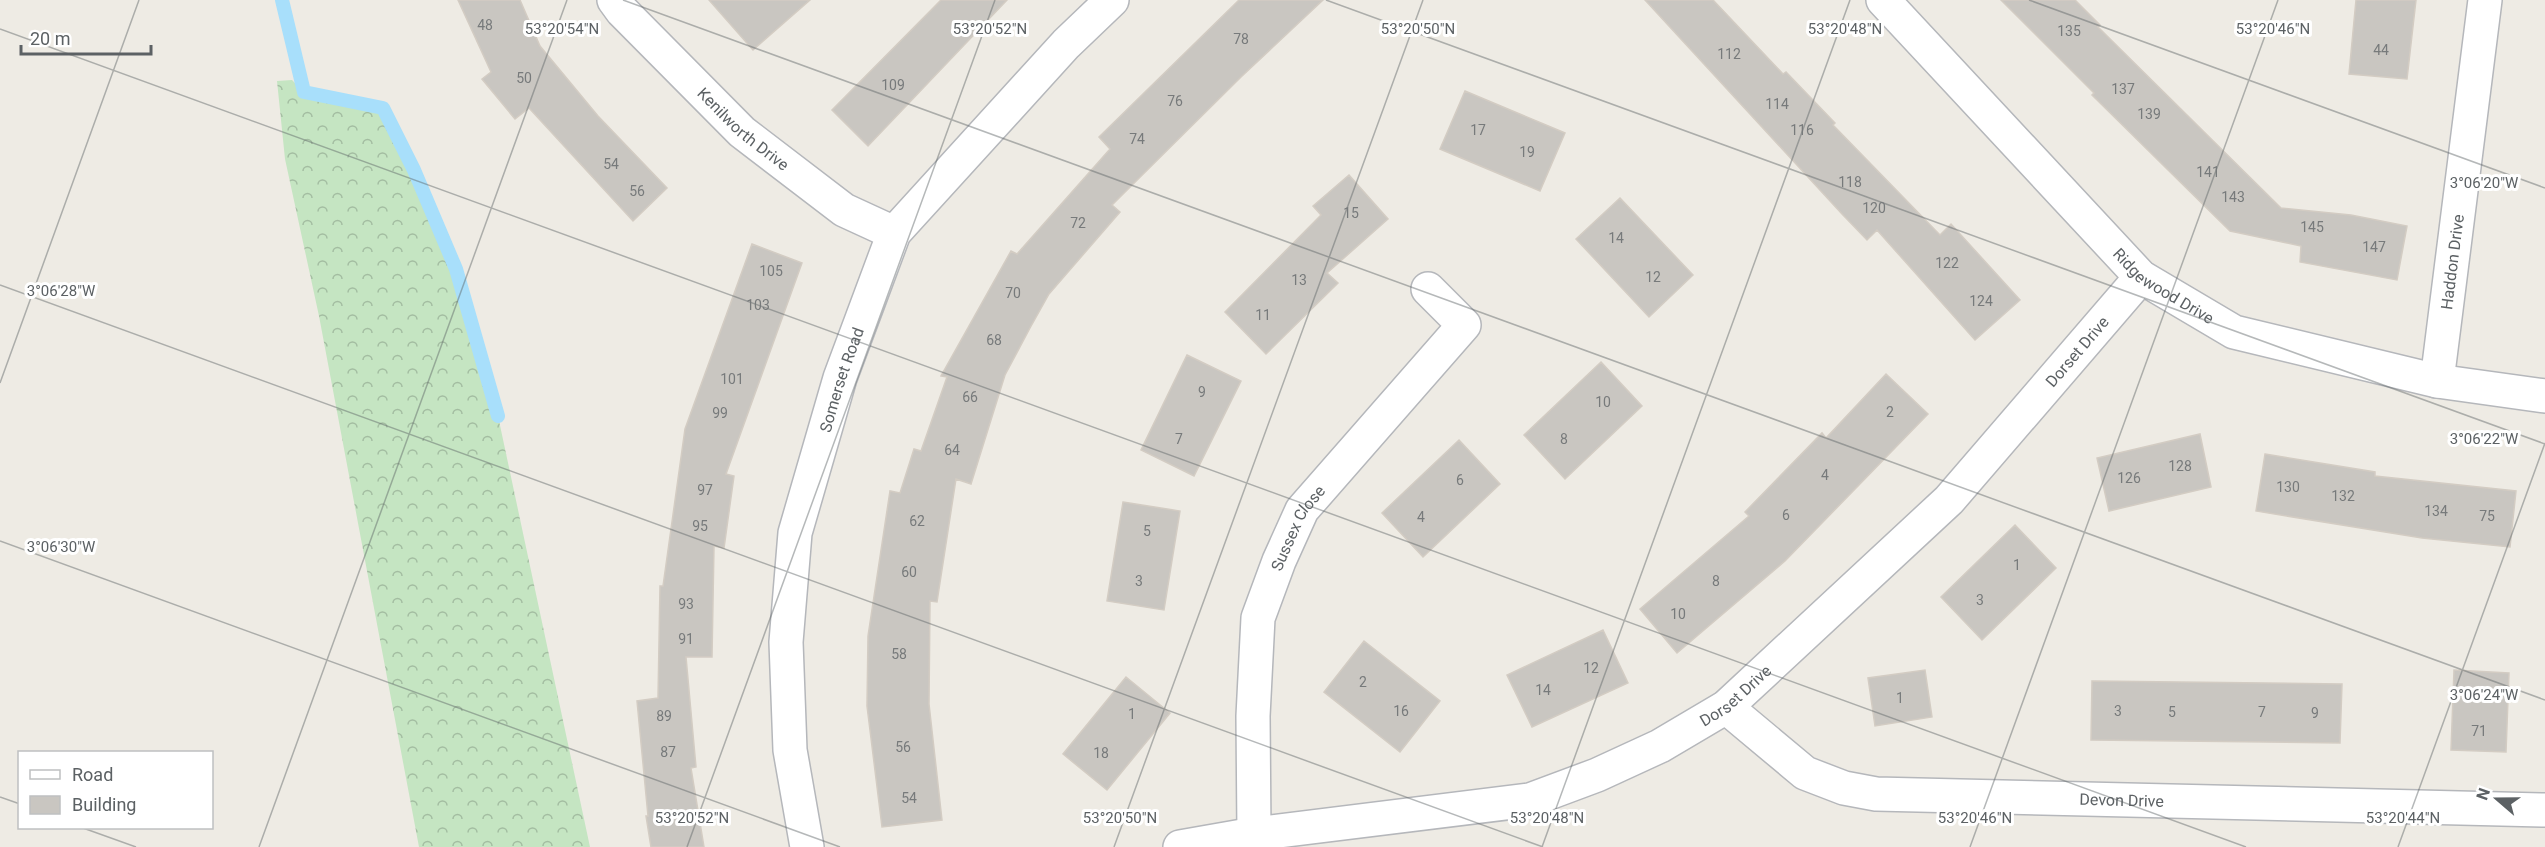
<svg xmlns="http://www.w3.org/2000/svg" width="2545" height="847" font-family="Roboto,sans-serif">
<defs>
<pattern id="forest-crowns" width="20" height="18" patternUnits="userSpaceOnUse" patternTransform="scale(1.5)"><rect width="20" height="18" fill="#c5e5c2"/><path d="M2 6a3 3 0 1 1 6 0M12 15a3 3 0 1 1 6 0" fill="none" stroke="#a3bda1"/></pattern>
</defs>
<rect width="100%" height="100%" fill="#eeebe4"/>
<path fill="url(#forest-crowns)" d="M292 80 304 92 383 108 414 170 456 269 498 416 590 847H419L319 316 285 159 277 81Z"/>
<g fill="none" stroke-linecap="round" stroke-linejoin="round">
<path stroke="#a8dffb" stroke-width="14" d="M282 0 304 92 383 108 414 170 456 269 498 416"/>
</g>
<path fill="#c9c6c1" stroke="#d3ccc3" stroke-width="1.5" d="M458 0H520L540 46 598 116 667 188 633 221 529 108 515 119 482 79 491 72Z
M709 0H810L753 50Z
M941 0H1007L868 146 832 110Z
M1239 0H1323L1241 77 1112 205 1120 212 1049 294 1030 328 1005 375 971 484 956 479 937 602 930 601 929 704 942 820 882 827 867 706 868 636 890 491 900 493 914 449 921 451 947 377 941 376 1011 251 1017 254 1110 149 1099 137Z
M1645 0H1713L1783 74 1786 72 1835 123 1833 125 1940 235 1951 224 2020 300 1975 340 1877 230 1867 240 1842 214Z
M2001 0H2075L2100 25 2098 27 2281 208 2351 215 2407 226 2397 280 2300 262 2301 246 2230 231 2092 95 2094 93Z
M2356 0H2416L2407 79 2349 74Z
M1465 91 1565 133 1540 191 1440 149Z
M1349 175 1388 219 1327 273 1338 283 1266 354 1225 312 1321 215 1313 206Z
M1620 198 1693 275 1649 317 1576 239Z
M752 244 802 263 726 474 734 476 724 548 714 546 712 657H686L696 767 691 768 704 847H651L646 816H648L637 701 658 698 660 586H663L685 429Z
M1187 355 1241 381 1194 476 1141 450Z
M1601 362 1642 406 1565 479 1524 435Z
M1886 374 1928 414 1785 561 1677 653 1640 609 1749 516 1745 512 1822 433 1826 438Z
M2200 434 2211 487 2109 511 2097 458Z
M1459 440 1500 484 1423 557 1382 513Z
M2265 454 2375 472V476L2516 491 2510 547 2422 538 2256 511Z
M1123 502 1180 511 1164 610 1107 601Z
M2015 525 2056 568 1982 640 1941 597Z
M1603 630 1628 683 1532 727 1507 675Z
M1364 641 1440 701 1400 752 1324 692Z
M1925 670 1932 717 1875 726 1868 678Z
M2454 670 2509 673 2506 752 2451 750Z
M1126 677 1170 713 1107 790 1063 754Z
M2092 681 2342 684 2340 743 2091 740Z"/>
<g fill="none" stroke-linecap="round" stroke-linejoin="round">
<defs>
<g id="minor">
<path id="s1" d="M614 0 622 11 742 132 844 210 894 233"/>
<path id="s2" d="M1883 0 2141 277 2234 332 2437 381 2545 396"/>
<path id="s3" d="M2437 381 2485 0"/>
<path id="s4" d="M1726 707 1805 773 1844 788 1876 794 2545 810"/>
<path id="s5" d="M1254 834 1253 716 1258 618 1279 561 1302 510 1464 325 1428 289"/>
<path id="s6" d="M807 847 790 750 786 642 795 533 840 378 894 233 1066 44 1112 0"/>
<path id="s7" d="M1180 847 1254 834 1530 800 1597 775 1660 746 1726 707 1949 500 2141 277"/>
</g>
</defs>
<use href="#minor" stroke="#b5b7bb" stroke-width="36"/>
<use href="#minor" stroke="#fff" stroke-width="33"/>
</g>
<path fill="none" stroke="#5c6164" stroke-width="1.5" stroke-opacity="0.45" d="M623 0 2545 700M1326 0 2545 444M2029 0 2545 188M0 29 2246 847M0 285 1543 847M0 383 139 0M0 541 840 847M0 797 20 804M83 828 136 847M259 847 567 0M687 847 995 0M1114 847 1423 0M1542 847 1850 0M1970 847 2278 0M2398 847 2545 443"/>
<g text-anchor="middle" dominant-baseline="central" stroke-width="6" stroke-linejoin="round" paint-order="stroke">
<g font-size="14" fill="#777a7b">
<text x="485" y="25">48</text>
<text x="2069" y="31">135</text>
<text x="1241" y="39">78</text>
<text x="2381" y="50">44</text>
<text x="1729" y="54">112</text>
<text x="524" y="78">50</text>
<text x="893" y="85">109</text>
<text x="2123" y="89">137</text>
<text x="1175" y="101">76</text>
<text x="1777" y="104">114</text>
<text x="2149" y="114">139</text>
<text x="1478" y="130">17</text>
<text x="1802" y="130">116</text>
<text x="1137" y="139">74</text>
<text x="1527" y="152">19</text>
<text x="611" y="164">54</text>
<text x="2208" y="172">141</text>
<text x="1850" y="182">118</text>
<text x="637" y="191">56</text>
<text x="2233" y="197">143</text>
<text x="1874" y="208">120</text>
<text x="1351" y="213">15</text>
<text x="1078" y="223">72</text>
<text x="2312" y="227">145</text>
<text x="1616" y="238">14</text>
<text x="2374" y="247">147</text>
<text x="1947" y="263">122</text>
<text x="771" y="271">105</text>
<text x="1653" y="277">12</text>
<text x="1299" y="280">13</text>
<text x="1013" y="293">70</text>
<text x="1981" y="301">124</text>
<text x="758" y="305">103</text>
<text x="1263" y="315">11</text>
<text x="994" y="340">68</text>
<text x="732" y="379">101</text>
<text x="1202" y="392">9</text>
<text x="970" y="397">66</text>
<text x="1603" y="402">10</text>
<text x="1890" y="412">2</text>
<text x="720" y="413">99</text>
<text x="1179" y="439">7</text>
<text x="1564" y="439">8</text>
<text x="952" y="450">64</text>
<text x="2180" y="466">128</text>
<text x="1825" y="475">4</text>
<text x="2129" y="478">126</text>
<text x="1460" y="480">6</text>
<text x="2288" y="487">130</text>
<text x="705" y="490">97</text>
<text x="2343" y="496">132</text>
<text x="2436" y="511">134</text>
<text x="1786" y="515">6</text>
<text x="2487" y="516">75</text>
<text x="1421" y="517">4</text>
<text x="917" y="521">62</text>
<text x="700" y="526">95</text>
<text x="1147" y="531">5</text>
<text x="2017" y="565">1</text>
<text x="909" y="572">60</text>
<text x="1139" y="581">3</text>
<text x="1716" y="581">8</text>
<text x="1980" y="600">3</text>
<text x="686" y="604">93</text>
<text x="1678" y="614">10</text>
<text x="686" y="639">91</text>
<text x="899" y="654">58</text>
<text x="1591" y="668">12</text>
<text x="1363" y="682">2</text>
<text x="1543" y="690">14</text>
<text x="1900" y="698">1</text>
<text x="1401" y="711">16</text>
<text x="2118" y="711">3</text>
<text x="2172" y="712">5</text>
<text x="2262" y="712">7</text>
<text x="2315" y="713">9</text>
<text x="1132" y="714">1</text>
<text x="664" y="716">89</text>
<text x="2479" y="731">71</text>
<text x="903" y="747">56</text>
<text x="668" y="752">87</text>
<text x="1101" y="753">18</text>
<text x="909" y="798">54</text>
</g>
<g font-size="16" fill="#5c6164" stroke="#fff">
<text stroke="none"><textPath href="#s1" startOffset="183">Kenilworth Drive</textPath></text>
<text stroke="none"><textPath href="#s3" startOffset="120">Haddon Drive</textPath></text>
<text stroke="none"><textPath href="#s2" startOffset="402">Ridgewood Drive</textPath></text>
<text stroke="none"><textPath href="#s7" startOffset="1071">Dorset Drive</textPath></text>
<text stroke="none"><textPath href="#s6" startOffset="476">Somerset Road</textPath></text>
<text stroke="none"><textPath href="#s5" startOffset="315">Sussex Close</textPath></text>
<text stroke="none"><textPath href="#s7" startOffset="585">Dorset Drive</textPath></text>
<text stroke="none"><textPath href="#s4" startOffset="423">Devon Drive</textPath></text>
</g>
</g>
<g font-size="15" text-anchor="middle" fill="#5c6164" stroke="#fff" stroke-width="6" stroke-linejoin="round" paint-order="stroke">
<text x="562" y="34">53°20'54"N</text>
<text x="990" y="34">53°20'52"N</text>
<text x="1418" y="34">53°20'50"N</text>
<text x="1845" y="34">53°20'48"N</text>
<text x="2273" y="34">53°20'46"N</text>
<text x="2484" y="188">3°06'20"W</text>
<text x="61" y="296">3°06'28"W</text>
<text x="2484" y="444">3°06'22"W</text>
<text x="61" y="552">3°06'30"W</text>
<text x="2484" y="700">3°06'24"W</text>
<text x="692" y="823">53°20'52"N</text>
<text x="1120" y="823">53°20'50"N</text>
<text x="1547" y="823">53°20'48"N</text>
<text x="1975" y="823">53°20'46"N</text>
<text x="2403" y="823">53°20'44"N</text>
</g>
<rect x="18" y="751" width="195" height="78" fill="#ffffff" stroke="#bec0c1" stroke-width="1.5"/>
<rect x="30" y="770" width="30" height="9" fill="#ffffff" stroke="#bec0c1" stroke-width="1.5"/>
<text x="72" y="781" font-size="18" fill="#5c6164">Road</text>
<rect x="30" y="796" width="30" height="18" fill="#c9c6c1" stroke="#bec0c1" stroke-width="1.5"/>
<text x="72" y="811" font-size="18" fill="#5c6164">Building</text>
<g transform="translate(2497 799) rotate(290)" stroke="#ffffff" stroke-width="4.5" paint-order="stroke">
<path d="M0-4.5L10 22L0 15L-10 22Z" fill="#5c6164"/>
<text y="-9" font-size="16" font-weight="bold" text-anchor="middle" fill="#5c6164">N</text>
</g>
<path d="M21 45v9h130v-9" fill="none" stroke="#5c6164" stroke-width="3"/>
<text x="30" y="45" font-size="18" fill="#5c6164" stroke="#ffffff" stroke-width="4.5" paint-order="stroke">20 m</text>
</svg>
